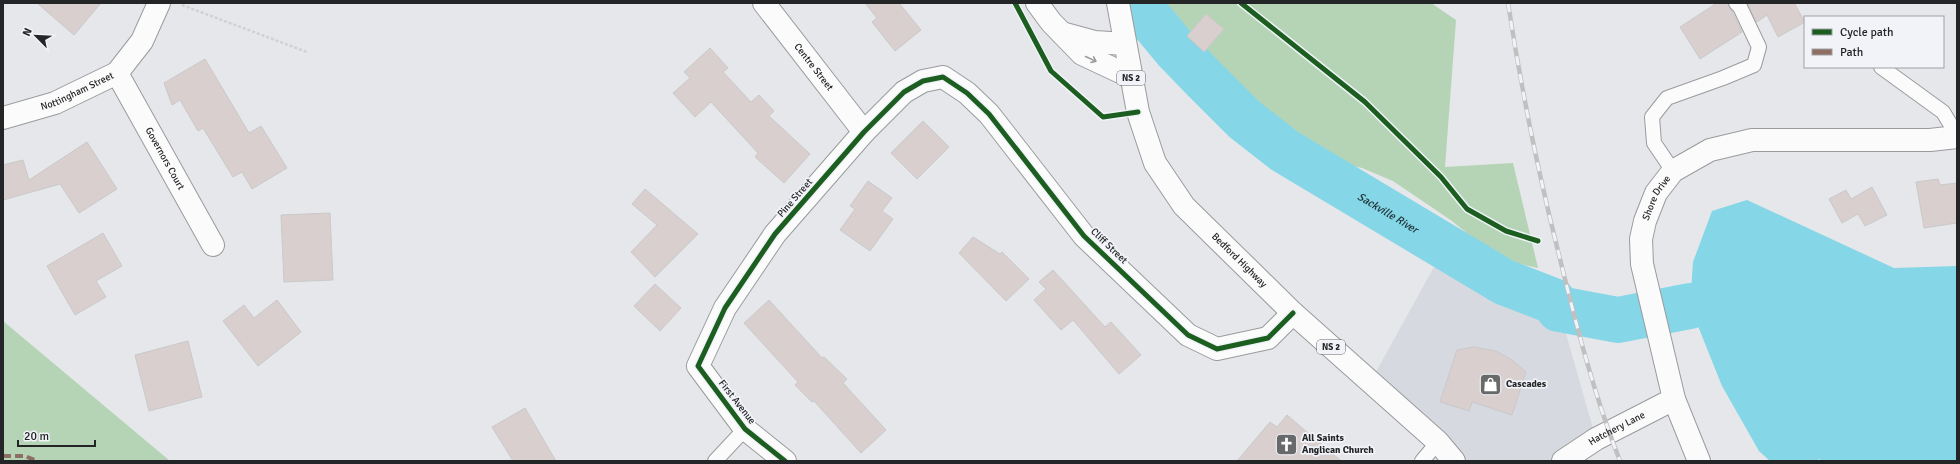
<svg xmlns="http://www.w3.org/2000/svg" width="1960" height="464" font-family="Signika,sans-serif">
<rect width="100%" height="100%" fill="#e5e7ea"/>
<path fill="#d6d9e0" d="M1445 247 1504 282 1553 301 1559 309 1596 439 1563 461H1447L1371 381Z"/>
<path fill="#b5d4b6" d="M1160 3H1431L1456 20 1445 167 1513 163 1538 268 1520 264 1489 251 1452 221 1393 181 1362 168 1318 158 1292 148 1261 133 1248 118 1236 114 1238 105 1233 98 1172 32Z
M3 321 170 461H3Z"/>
<path fill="#85d6e6" d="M1747 200 1894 268 1957 266V461H1822L1819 459 1817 461H1770L1759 451 1722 386 1690 306 1693 262 1712 211Z"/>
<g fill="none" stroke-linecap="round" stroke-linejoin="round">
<path stroke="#85d6e6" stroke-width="46" id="s1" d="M1137 3 1176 50 1203 78 1244 119 1285 151 1504 282 1553 301 1559 309 1618 320 1690 306"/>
</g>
<path fill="#d8cfce" stroke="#cac9ca" d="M37 3H101L74 35Z
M865 3H899L921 30 895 51 872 22 877 18Z
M1717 3H1728L1742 32 1700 59 1680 27Z
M1747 3H1794L1805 22 1778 37 1767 15 1757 22Z
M1206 14 1224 29 1204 52 1187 36Z
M710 48 728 68 723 72 751 102 759 95 774 111 769 116 810 154 784 183 755 157 758 153 711 102 695 117 673 93 690 78 684 72Z
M205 59 249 133 261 126 287 168 252 189 242 172 233 177 203 128 198 131 180 100 172 105 164 83Z
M923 121 949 147 917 179 891 153Z
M87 142 117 189 79 213 60 184 3 200V165L23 160 29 180Z
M1938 179 1940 185 1957 183V223L1924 228 1916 182Z
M868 181 892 198 882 211 893 219 870 251 840 230 855 209 850 206Z
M1872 187 1887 215 1865 226 1858 214 1842 223 1829 199 1846 190 1851 199Z
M645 189 698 234 655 277 631 252 657 225 632 204Z
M330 213 333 280 284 282 281 215Z
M103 233 122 266 96 281 106 297 75 315 47 266Z
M973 237 1000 254 1002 252 1029 279 1006 301 959 253Z
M1053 270 1105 327 1111 322 1141 355 1119 374 1073 320 1061 330 1034 300 1046 289 1039 282Z
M655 284 681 308 660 331 634 306Z
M277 300 301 332 258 366 223 321 244 305 254 318Z
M769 300 822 358 824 357 847 379 843 383 886 430 861 453 814 401 812 402 795 385 798 382 744 323Z
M188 341 202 397 149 411 135 355Z
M1474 347 1496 351 1512 360 1526 372 1512 415 1472 402 1469 411 1440 402 1457 350Z
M525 408 556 461H513L492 427Z
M1287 415 1341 461H1237L1270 422 1277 427Z"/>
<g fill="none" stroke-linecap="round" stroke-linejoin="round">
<defs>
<path id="lane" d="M1881 67 1943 112 1957 135
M1673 171 1654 143 1652 117 1667 98 1723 78 1754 65 1759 47 1740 7 1736 3
M715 461 745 429
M1422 461 1438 442"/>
<g id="street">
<path id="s2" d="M764 3 864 132"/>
<path d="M1037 3 1051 22 1082 54 1131 77"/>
<path d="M1062 33 1095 42 1125 44"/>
<path id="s3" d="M117 73 213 245"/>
<path id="s4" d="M3 118 55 103 117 73 142 41 159 3"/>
<path d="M785 461 745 429 698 366 725 308 775 234 864 132 904 92 923 81 943 77 967 93 989 114 1084 236 1188 335 1217 349 1268 338 1293 313"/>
<path id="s5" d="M1563 461 1596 439 1674 399"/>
<path id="s6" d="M1699 461 1674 399 1642 264 1641 239 1645 221 1656 193 1673 171 1710 150 1752 140H1930L1957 137"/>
</g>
<g id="primary">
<path id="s7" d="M1118 3 1138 112 1155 163 1184 206 1293 313 1438 442 1454 461"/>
</g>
</defs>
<use href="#lane" stroke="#9a9b9d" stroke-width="16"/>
<use href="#street" stroke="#9a9b9d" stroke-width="24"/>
<use href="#primary" stroke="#9a9b9d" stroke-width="24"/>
<path stroke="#d1d1d2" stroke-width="2.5" stroke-dasharray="3 2" stroke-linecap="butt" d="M182 5 307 52
M1038 46 1051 71 1103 117 1114 116"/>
<use href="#lane" stroke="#fbfbfc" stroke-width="14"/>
<use href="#street" stroke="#fbfbfc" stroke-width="22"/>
<use href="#primary" stroke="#fbfbfc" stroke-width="22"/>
<defs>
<path id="rail" d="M1508 3C1521 88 1538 172 1559 255 1576 324 1594 395 1620 461"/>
</defs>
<use href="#rail" stroke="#c0c0c1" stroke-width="4.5"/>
<use href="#rail" stroke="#f1f3f8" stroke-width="3" stroke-dasharray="9" stroke-linecap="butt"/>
<path stroke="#8d6e63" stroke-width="4" stroke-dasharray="8 4" stroke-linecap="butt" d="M3 456H25L37 461"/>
<defs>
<path id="cycleway" d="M1015 3 1051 71 1103 117 1138 112
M1241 3 1365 102 1441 177 1467 209 1506 231 1538 241
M785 461 745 429 698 366 725 308 775 234 864 132 904 92 923 81 943 77 967 93 989 114 1084 236 1188 335 1217 349 1268 338 1293 313"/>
</defs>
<use href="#cycleway" stroke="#f1f3f8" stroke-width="8"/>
<use href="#cycleway" stroke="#1b5e20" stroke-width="5"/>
</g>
<defs><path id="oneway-shaft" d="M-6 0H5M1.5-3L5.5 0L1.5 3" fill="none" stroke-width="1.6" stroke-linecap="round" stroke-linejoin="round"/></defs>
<use stroke="#9a9b9c" href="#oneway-shaft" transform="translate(1091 59) rotate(25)"/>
<defs>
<symbol id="shop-square" viewBox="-11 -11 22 22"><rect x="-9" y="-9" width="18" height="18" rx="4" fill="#68696b" stroke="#f1f3f8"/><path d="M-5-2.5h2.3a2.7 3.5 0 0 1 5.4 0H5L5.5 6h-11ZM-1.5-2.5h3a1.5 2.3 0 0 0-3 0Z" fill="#fff"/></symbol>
<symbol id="church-square" viewBox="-11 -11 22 22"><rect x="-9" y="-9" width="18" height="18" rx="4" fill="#68696b" stroke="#f1f3f8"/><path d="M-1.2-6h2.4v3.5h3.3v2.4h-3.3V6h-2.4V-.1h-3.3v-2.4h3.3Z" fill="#fff"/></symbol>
</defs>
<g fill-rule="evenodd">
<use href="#shop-square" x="1478" y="372" width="25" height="25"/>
<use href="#church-square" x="1274" y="432" width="25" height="25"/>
</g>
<g text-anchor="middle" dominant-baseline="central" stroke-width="3.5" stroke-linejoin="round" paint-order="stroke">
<g fill="#f1f3f8" stroke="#626365" stroke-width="1">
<rect x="1117" y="71" width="28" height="14" rx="3"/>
<rect x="1317" y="340" width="28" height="14" rx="3"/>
</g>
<g font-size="9" font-weight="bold" fill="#242526">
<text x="1131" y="78">NS 2</text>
<text x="1331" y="347">NS 2</text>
</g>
<g font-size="10" fill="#242526" stroke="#f1f3f8">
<text stroke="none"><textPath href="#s2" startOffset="81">Centre Street</textPath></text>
<text stroke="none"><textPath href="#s4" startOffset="79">Nottingham Street</textPath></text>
<text stroke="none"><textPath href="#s3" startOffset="98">Governors Court</textPath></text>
<text transform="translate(795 198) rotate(-49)">Pine Street</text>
<text stroke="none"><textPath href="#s6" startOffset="275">Shore Drive</textPath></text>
<text transform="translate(1109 246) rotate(44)">Cliff Street</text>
<text stroke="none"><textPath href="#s7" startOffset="294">Bedford Highway</textPath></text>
<text transform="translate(737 402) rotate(52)">First Avenue</text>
<text stroke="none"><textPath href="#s5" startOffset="63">Hatchery Lane</textPath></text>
</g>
<g font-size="10" font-weight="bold" fill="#242526" stroke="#f1f3f8" text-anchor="start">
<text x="1506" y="384">Cascades</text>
<text x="1302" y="438">All Saints<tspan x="1302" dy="12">Anglican Church</tspan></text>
</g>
<g font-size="11" font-style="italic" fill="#1c3135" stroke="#f1f3f8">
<text stroke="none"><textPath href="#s1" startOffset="330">Sackville River</textPath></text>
</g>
</g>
<rect width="1960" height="464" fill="none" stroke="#242526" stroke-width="8"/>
<rect x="1804" y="16" width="140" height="52" fill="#f1f3f8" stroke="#9fa1a4"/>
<rect x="1812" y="29" width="20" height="6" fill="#1b5e20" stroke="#9fa1a4"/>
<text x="1840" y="36" font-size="12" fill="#242526">Cycle path</text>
<rect x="1812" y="49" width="20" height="6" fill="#8d6e63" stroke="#9fa1a4"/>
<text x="1840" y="56" font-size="12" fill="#242526">Path</text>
<g transform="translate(36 36) rotate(294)" stroke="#f1f3f8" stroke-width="3" paint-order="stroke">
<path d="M0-3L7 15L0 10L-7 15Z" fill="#242526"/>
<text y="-6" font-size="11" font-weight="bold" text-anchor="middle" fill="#242526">N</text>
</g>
<path d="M18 440v6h77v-6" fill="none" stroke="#242526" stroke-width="2"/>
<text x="24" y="440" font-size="12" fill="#242526" stroke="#f1f3f8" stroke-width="3" paint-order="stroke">20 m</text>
</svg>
